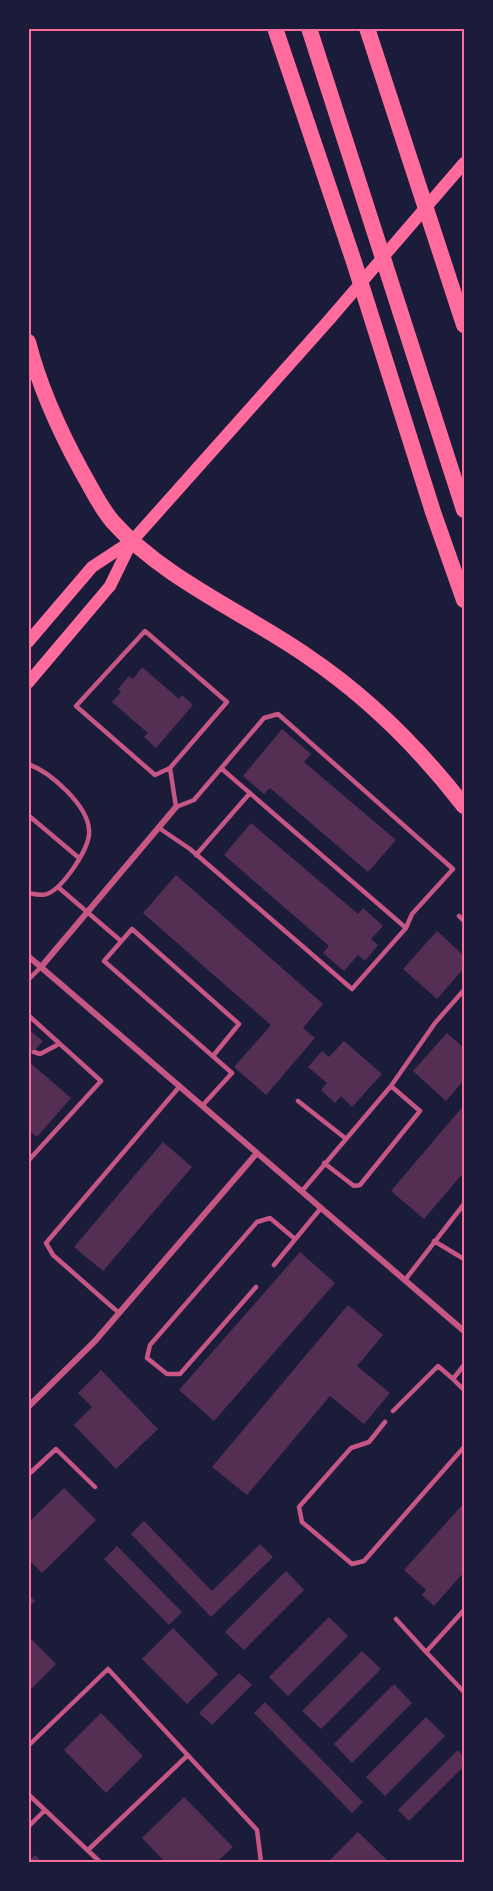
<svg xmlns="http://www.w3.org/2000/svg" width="493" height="1891" font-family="'DM Sans',sans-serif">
<rect width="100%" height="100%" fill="#1b1b3a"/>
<path fill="#542f53" d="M142 667 179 699 182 695 193 705 156 748 144 737 148 733 112 702 121 692 118 689 129 676 133 679Z
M282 729 311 754 304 762 396 840 368 872 270 788 264 794 243 776Z
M251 823 358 914 363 908 383 926 371 939 378 945 365 961 358 955 344 971 323 953 329 946 224 855Z
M176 875 323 1004 303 1028 315 1038 266 1095 234 1067 271 1025 143 913Z
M437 931 464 956V968L437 999 403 969Z
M28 1029 43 1041 28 1058Z
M447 1033 464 1048V1080L446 1101 413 1071Z
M344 1041 382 1074 352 1107 341 1096 335 1103 321 1090 327 1083 308 1067 322 1051 329 1057Z
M28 1061 71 1098 37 1137 28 1130Z
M464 1105V1172L424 1219 391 1191Z
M163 1142 192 1167 103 1271 74 1247Z
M300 1252 335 1283 214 1421 179 1390Z
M348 1305 383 1335 357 1366 390 1393 364 1424 330 1396 247 1495 212 1467Z
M101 1370 158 1429 116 1469 74 1425 92 1407 78 1393Z
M64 1488 96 1520 42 1573 28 1559V1523Z
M464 1503V1572L434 1606 422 1595 426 1590 404 1570Z
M144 1521 212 1591 260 1544 273 1557 211 1617 131 1534Z
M117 1546 182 1612 169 1625 104 1559Z
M286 1571 304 1590 244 1650 225 1632Z
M28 1595 35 1601 28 1607Z
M329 1617 348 1636 288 1696 269 1677Z
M173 1628 218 1674 187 1704 142 1659Z
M28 1636 56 1664 28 1692Z
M362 1651 381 1669 321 1729 302 1711Z
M239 1673 252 1685 212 1725 199 1713Z
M394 1684 412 1703 352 1763 334 1744Z
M265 1702 363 1802 352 1813 254 1713Z
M101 1713 143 1756 106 1793 64 1750Z
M426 1717 445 1736 385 1796 366 1777Z
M458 1750 464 1757V1766L409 1821 398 1810Z
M184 1797 233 1847 217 1862H165L142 1838Z
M358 1832 389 1862H330L329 1861Z
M35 1855 42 1862H28Z"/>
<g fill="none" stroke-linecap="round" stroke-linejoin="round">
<path stroke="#c65784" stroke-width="4.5" d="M28 764C51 772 88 806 89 830 91 847 63 888 47 894 42 896 34 894 28 893
M222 769 406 928
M28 815 79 858
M159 828 190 849 352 989 406 928 412 914 453 869 278 714 264 718 194 800 176 807 170 768 227 702 145 631 76 706 155 775 170 768
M196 855 250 793
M58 887 121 941
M459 916 464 921
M28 980 41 967
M28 1015 101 1081 28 1161
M34 1052 40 1054 59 1044
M298 1101 345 1138
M202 1106 232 1073 104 961 132 929 239 1024 213 1056
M324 1163 354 1186 360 1185 420 1111 391 1086
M302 1191 391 1086 435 1023 464 990
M434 1241 464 1259
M274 1265 321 1208
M405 1280 464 1204
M256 1287 180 1374H167L147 1358 150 1345 257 1222 270 1218 295 1239
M119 1313 53 1255 46 1243 180 1086
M464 1365 453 1379 464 1390
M393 1411 438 1366 453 1379
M385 1422 369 1442 351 1448 299 1507 302 1522 352 1564 364 1561 464 1447
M28 1475 56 1449 95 1487
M464 1610 426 1652 464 1692
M396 1619 426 1652
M28 1746 108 1669 257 1830 261 1862
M28 1794 100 1862
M28 1827 45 1810
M88 1850 188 1755"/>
<path stroke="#c65784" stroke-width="6" d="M28 956 464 1331
M41 967 176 807
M28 1407 95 1341 257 1153"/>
<path stroke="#ff6b9d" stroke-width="12" d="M28 642 92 567 133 540 329 320 464 163
M28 683 110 586 132 541"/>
<path stroke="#ff6b9d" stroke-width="16" d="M275 28 354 262 433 512 464 600
M309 28 464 510
M367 28 464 325
M28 342C40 389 59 430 82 472 92 489 100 507 113 522 164 579 245 613 307 656 368 697 419 748 464 806"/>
</g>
<rect width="493" height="1891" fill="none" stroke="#1b1b3a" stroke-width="60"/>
<rect x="30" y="30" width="433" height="1831" fill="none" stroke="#ff6b9d" stroke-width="2"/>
</svg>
